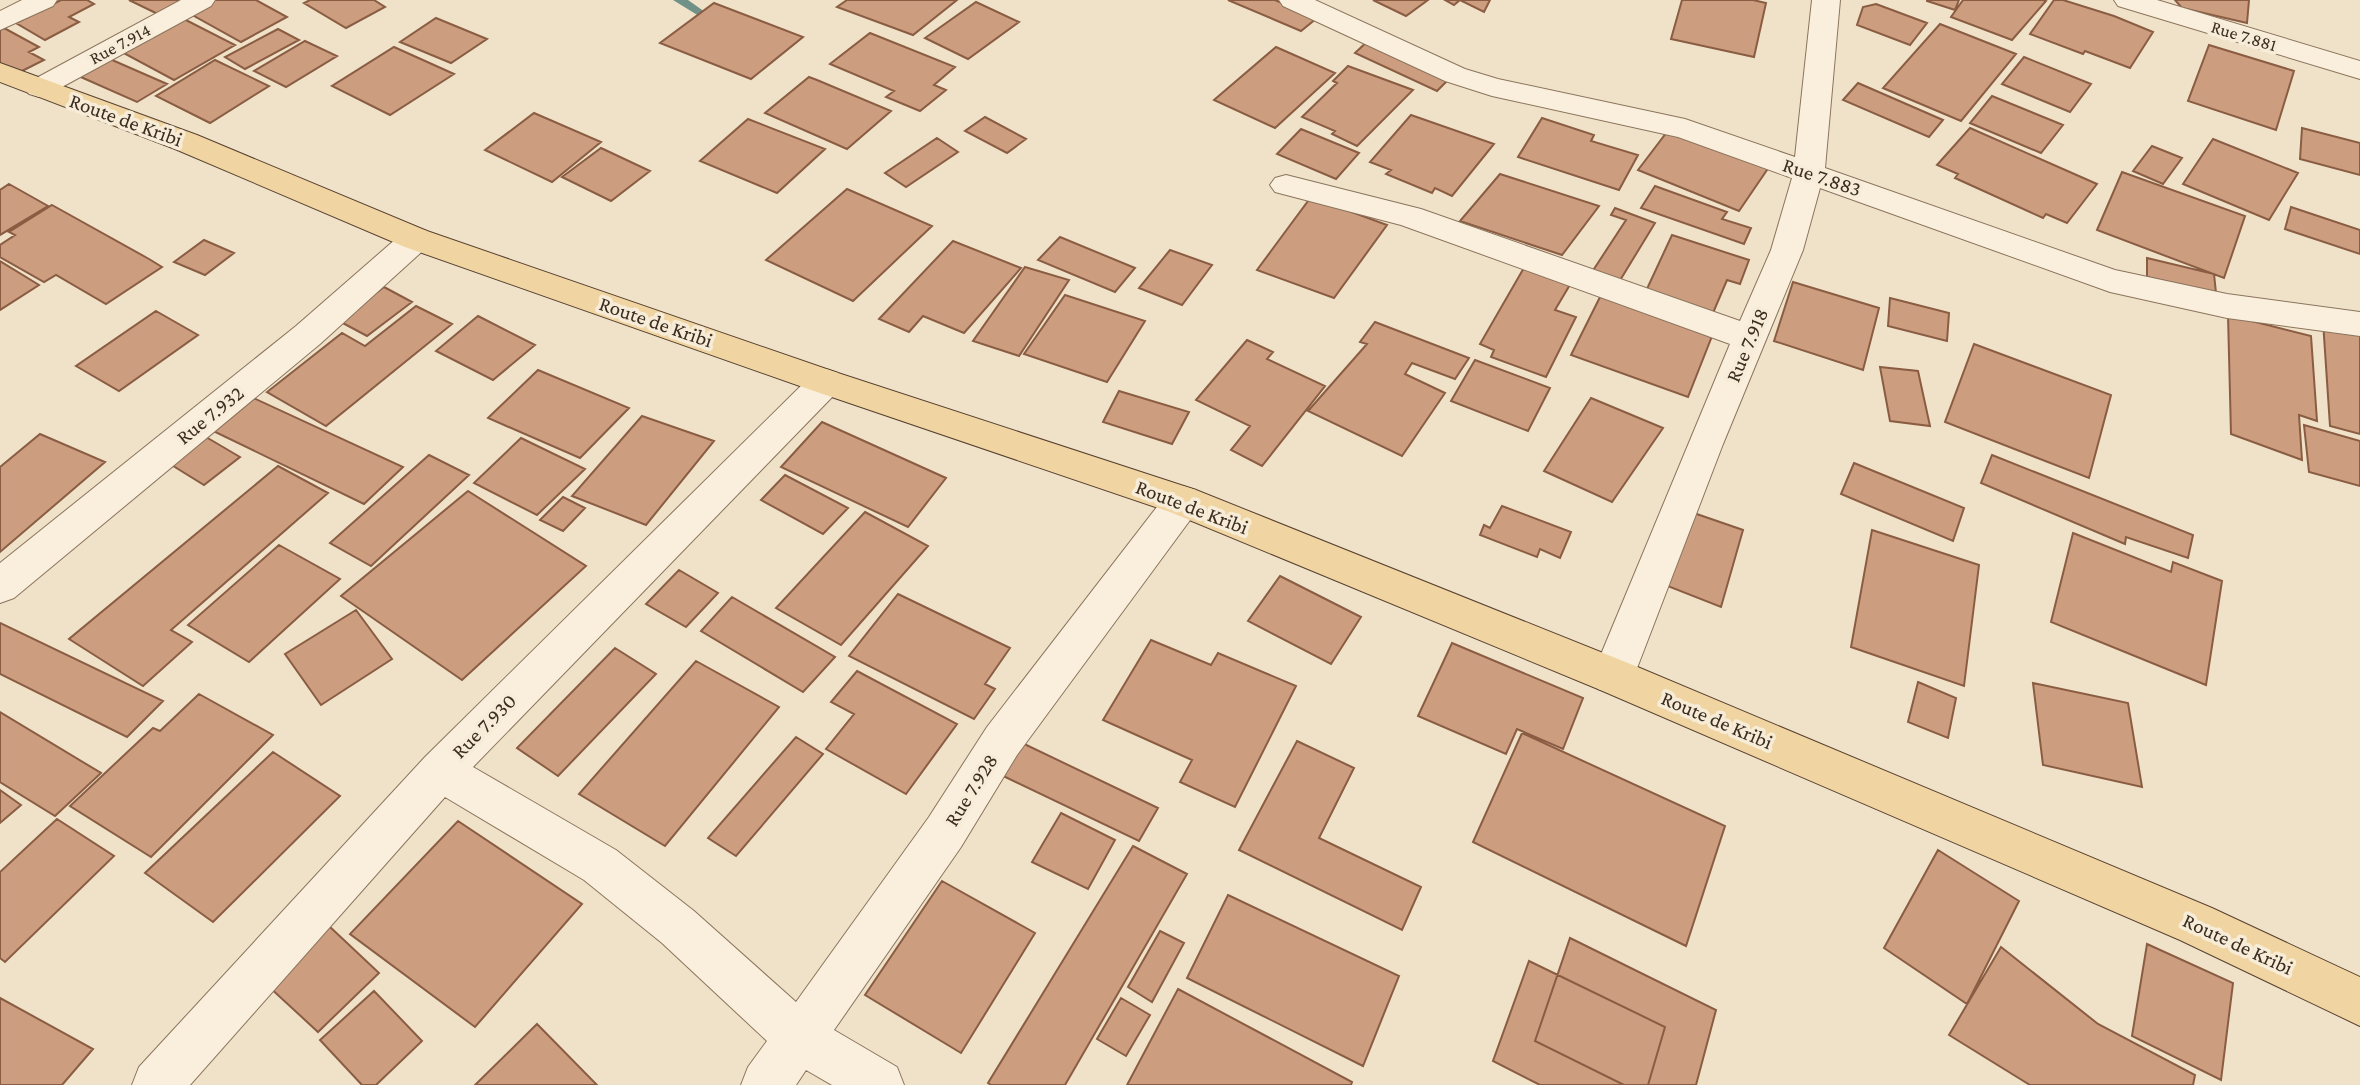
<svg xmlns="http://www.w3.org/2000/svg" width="2360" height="1085" font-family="'Crimson Pro',serif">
<rect width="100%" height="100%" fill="#efe2c8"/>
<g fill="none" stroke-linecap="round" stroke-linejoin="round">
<path fill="#6f9188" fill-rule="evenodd" d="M673 0H688L705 12 699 16Z"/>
</g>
<path fill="#cc9d7f" stroke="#8a5d43" stroke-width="2" d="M61 0H87L94 4 69 17 79 22 45 40 16 23Z
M129 0H190L162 16Z
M210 0H256L287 17 241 42 187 12Z
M310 0H374L385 7 346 28 304 3Z
M847 0H957L913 35 837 7Z
M1228 0H1275L1317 18 1301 31Z
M1373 0H1428L1406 16Z
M1445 0H1490L1484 12 1460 0 1454 5Z
M1682 0H1753L1766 3 1754 57 1671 39Z
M1959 0 1955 10 1927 1V0Z
M1963 0H2043L2046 1 2012 40 1951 17Z
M2054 0H2063L2114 16 2153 32 2130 68 2085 51 2083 54 2030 34Z
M2175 0H2249L2247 23 2182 8Z
M976 2 1019 22 968 59 925 38Z
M714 3 803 37 751 79 660 43Z
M1876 4 1927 23 1910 45 1857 25 1863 7Z
M178 16 235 45 174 80 118 50Z
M436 18 487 39 451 63 400 42Z
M1940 24 2016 54 1961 121 1883 88Z
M4 28 39 47 29 52 44 60 18 73 0 63V30Z
M278 29 299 40 245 69 225 57Z
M870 33 955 67 934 85 946 90 920 111 886 97 894 91 830 64Z
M1371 38 1451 77 1437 91 1355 53Z
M305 41 337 56 286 87 254 71Z
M2209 45 2294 71 2276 130 2188 101Z
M394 47 454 74 390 115 332 86Z
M1276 47 1335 73 1275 128 1214 100Z
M103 56 167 84 137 102 74 74Z
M2024 57 2091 84 2070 112 2002 84Z
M215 60 269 86 210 123 156 96Z
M1348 66 1413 90 1357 146 1332 134 1335 131 1302 117 1337 83 1333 81Z
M809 77 817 80 891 111 847 149 765 113Z
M1858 83 1943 120 1929 137 1843 100Z
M1992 96 2063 125 2041 153 1970 123Z
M534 113 601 142 552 182 485 150Z
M1411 115 1494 144 1452 196 1435 188 1432 193 1386 174 1391 170 1370 162Z
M985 117 1026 139 1007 153 965 131Z
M1542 118 1594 135 1591 141 1638 155 1619 190 1518 157Z
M748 119 825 149 777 193 700 161Z
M1670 128 1769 167 1739 211 1638 170Z
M1970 128 2097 184 2067 223 2046 214 2043 218 1955 178 1958 174 1937 165Z
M2302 128 2360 143V175L2300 159Z
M1301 129 1359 153 1336 179 1277 154Z
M937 138 958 152 906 187 885 173Z
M2213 139 2298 173 2269 220 2183 184Z
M2152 146 2182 158 2163 184 2133 171Z
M601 148 650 171 611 201 562 177Z
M2122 172 2245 216 2224 278 2097 230Z
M1500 174 1599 206 1562 255 1460 221Z
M9 184 48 206 0 235V190Z
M1655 186 1727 212 1722 219 1751 228 1744 244 1641 208Z
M847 189 932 226 853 301 766 260Z
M1311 197 1387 225 1334 298 1257 270Z
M52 205 149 259 162 267 106 304 56 275 44 282 0 257V245L15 235 9 232Z
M2291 207 2360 230V254L2285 229Z
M1615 208 1655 223 1619 282 1592 272 1626 220 1611 215Z
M1672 235 1749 260 1740 284 1727 280 1713 313 1646 291Z
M1060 237 1135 268 1115 292 1038 260Z
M204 240 234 253 205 275 174 262Z
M953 241 1021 268 964 333 923 316 909 332 879 319Z
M1170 250 1212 265 1182 305 1139 288Z
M2147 258 2214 274 2216 293 2147 277Z
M0 261 39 285 0 310Z
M1525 266 1571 283 1555 310 1576 317 1546 377 1491 357 1494 350 1480 344Z
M1025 267 1069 280 1019 356 973 341Z
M1793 282 1879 308 1863 370 1774 341Z
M384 287 412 302 367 336 339 321Z
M1602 293 1714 331 1688 397 1571 355Z
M1065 295 1145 321 1107 382 1024 354Z
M1890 298 1949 313 1947 341 1888 326Z
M416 306 452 324 326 426 267 392 342 333 365 346Z
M156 311 198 335 119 391 76 366Z
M2228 315 2311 336 2317 421 2299 415 2302 460 2231 434Z
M478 316 535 345 493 380 436 351Z
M2323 321 2360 331V434L2330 426Z
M1375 322 1469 358 1455 379 1412 363 1405 374 1445 393 1402 456 1308 411 1367 344 1360 342Z
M1247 340 1273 352 1267 359 1325 386 1262 466 1231 450 1250 426 1196 400Z
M1974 344 2111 395 2089 478 1945 422Z
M1475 360 1550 388 1528 431 1451 401Z
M1880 367 1918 371 1930 426 1890 421Z
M538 370 629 408 580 458 488 418Z
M1119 391 1189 412 1172 444 1103 422Z
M247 395 403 467 364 504 207 428Z
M1591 398 1663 428 1612 502 1544 471Z
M642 416 714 441 646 525 572 496Z
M822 422 946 478 908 527 781 467Z
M2304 425 2360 441V486L2309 472Z
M40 434 105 462 0 552V467Z
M206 437 240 457 204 485 170 464Z
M521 438 585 469 537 515 474 483Z
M429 455 469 475 371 566 330 543Z
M1992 455 2193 535 2188 558 2126 537 2125 544 1981 483Z
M1854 463 1964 508 1953 541 1841 494Z
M278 466 328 493 171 630 192 642 143 686 69 639Z
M785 475 848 508 823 534 761 500Z
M468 491 586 566 462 680 341 596Z
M563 497 585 508 563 531 540 520Z
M1502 506 1571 532 1560 558 1540 549 1537 557 1480 535 1484 525 1490 528Z
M1688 511 1743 530 1721 607 1665 585Z
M865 512 928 546 841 645 776 608Z
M1872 530 1979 565 1964 686 1851 647Z
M2073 533 2171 572 2173 562 2222 581 2206 685 2051 622Z
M279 545 340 579 249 662 188 625Z
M679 570 718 593 686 627 646 604Z
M1280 576 1361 617 1331 664 1248 621Z
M898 594 1010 648 985 684 995 689 974 719 849 656Z
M732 597 835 657 803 692 701 631Z
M356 610 392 659 321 705 285 654Z
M0 623 163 701 127 737 0 674Z
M1151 640 1211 665 1218 653 1296 686 1235 807 1180 782 1192 760 1103 720Z
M1452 643 1583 698 1563 749 1517 729 1506 754 1418 716Z
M615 648 656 674 558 776 517 748Z
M696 661 779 707 665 846 579 794Z
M857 671 957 724 906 794 826 749 854 714 831 702Z
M1918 682 1956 698 1948 738 1908 722Z
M2033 683 2128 703 2142 787 2043 765Z
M199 694 273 735 151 857 70 806 153 728 160 731Z
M0 712 101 773 55 816 0 782Z
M1522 733 1725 826 1686 946 1473 842Z
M796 737 823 754 736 856 708 838Z
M1018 741 1158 808 1139 841 997 773Z
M1297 741 1354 768 1319 838 1421 887 1402 930 1239 850Z
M273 752 340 796 213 922 145 873Z
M0 790 21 805 0 823Z
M1061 813 1115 840 1088 889 1032 862Z
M57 819 114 856 5 962 0 958V872Z
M458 821 582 904 475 1027 350 934Z
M1133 846 1187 874 1065 1085H991L988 1083Z
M1938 850 2019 901 1967 1004 1884 948Z
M942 881 1035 933 961 1053 865 995Z
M1228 895 1399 976 1363 1066 1187 978Z
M329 926 379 973 318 1032 267 985Z
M1160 931 1184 943 1152 1002 1128 987Z
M1570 938 1716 1010 1696 1085H1624L1535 1041Z
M2147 944 2233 983 2221 1080 2132 1036Z
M2001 947 2098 1024 2195 1075 2193 1085H2030L1949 1035Z
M1529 961 1665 1027 1648 1085H1540L1493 1061Z
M1178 989 1352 1082 1351 1085H1127Z
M374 991 422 1041 376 1085H362L320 1040Z
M0 998 93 1049 62 1085H0Z
M1121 998 1150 1015 1126 1056 1097 1039Z
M537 1024 597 1085H475Z"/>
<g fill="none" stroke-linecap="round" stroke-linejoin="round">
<defs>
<path id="minor" d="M22 0H57L53 6 0 30V11Z
M181 0H215L211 6 49 94 39 97 29 94 24 88 29 82Z
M1279 0H1315L1465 69 1498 79 1685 119 1795 157 1812 0H1840L1825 168 2115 270 2227 294 2360 312V336L2227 318 2110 292 1820 188 1803 250 1723 444 1634 676 1628 689 1613 694 1598 689 1592 676 1730 344 1401 225 1275 192 1270 185 1275 178 1286 175 1421 209 1740 321 1771 250 1792 178 1678 137 1492 96 1445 81 1283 6Z
M2114 0H2157L2360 61V79L2118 6Z
M416 228 427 231 432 239 427 247 320 344 14 598 0 603V563L296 326 405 231Z
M826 369 838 373 844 382 838 391 473 767 616 850 694 911 796 1002 929 817 987 727 1170 490 1183 486 1196 490 1202 501 1196 512 1017 755 961 847 834 1030 897 1067 904 1085H832L806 1070 796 1085H741L748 1067 767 1041 662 943 584 880 445 797 190 1085H132L139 1067 425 757 814 373Z"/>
<path id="primary" d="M0 63 197 135 427 231 838 373 1196 490 1628 663 2212 908 2360 977V1026L2180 940 1598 689 1170 512 814 391 405 247 175 149 0 82Z"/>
</defs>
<use href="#minor" stroke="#8b745d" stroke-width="2"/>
<use href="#primary" stroke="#594231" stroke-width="2"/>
<use href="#minor" fill="#f9efdc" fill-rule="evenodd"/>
<use href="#primary" fill="#f0d5a2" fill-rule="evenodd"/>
</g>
<g text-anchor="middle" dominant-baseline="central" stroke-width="7" stroke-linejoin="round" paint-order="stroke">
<g font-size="18" fill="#3b2d20" stroke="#f6ecd8">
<text transform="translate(2244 36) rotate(17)">Rue 7.881</text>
<text transform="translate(120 44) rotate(-28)">Rue 7.914</text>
</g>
<g font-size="21" fill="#3b2d20" stroke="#f6ecd8">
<text transform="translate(126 120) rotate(20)">Route de Kribi</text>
<text transform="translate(1822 177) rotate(19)">Rue 7.883</text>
<text transform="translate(656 322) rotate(19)">Route de Kribi</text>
<text transform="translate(1747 345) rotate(-67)">Rue 7.918</text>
<text transform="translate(210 415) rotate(-39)">Rue 7.932</text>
<text transform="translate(1192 507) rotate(21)">Route de Kribi</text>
<text transform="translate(1717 720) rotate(23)">Route de Kribi</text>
<text transform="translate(484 726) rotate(-45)">Rue 7.930</text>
<text transform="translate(971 790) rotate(-58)">Rue 7.928</text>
<text transform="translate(2238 944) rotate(25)">Route de Kribi</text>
</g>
</g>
</svg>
